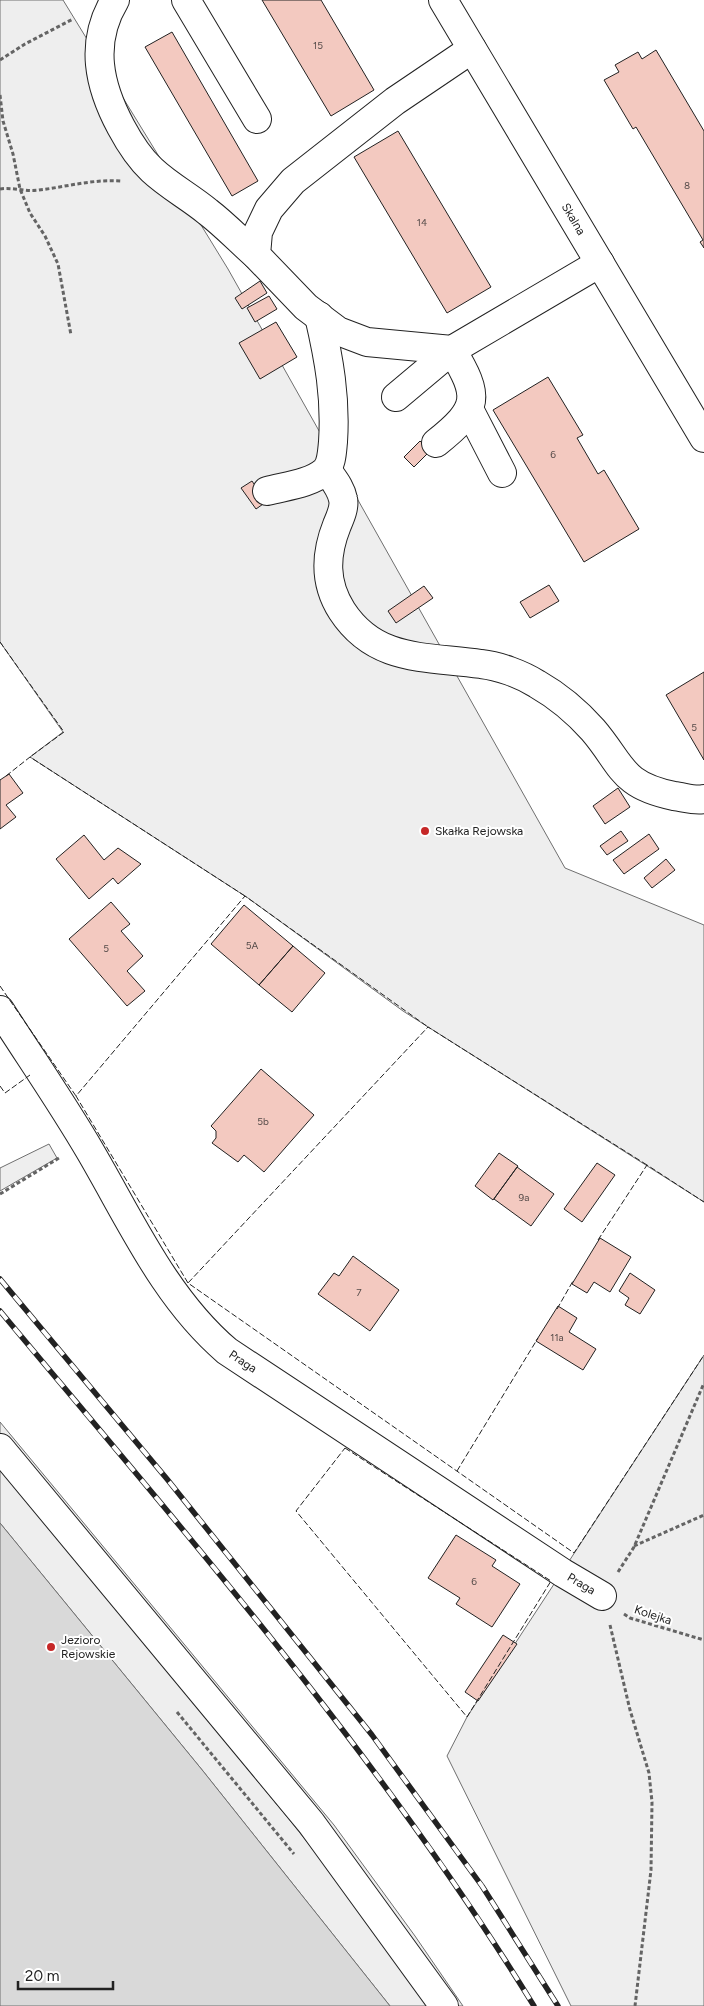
<svg xmlns="http://www.w3.org/2000/svg" width="704" height="2006" font-family="Figtree,sans-serif">
<rect width="100%" height="100%" fill="#fff"/>
<path fill="#eee" stroke="#6f6f6f" d="M0 0H63L228 269 565 868 704 925V1202L403 1011 248 898 30 757 63 732 0 642Z
M49 1144 57 1158 0 1191V1168Z
M704 1355V2006H571L447 1756 467 1717Z
M0 1422 334 1825 415 1936 463 2006H457L327 1828 0 1433Z
M0 1467 288 1818 379 1932 429 2006H390L203 1771 0 1523Z"/>
<path fill="#d9d9d9" stroke="#6f6f6f" d="M0 1523 203 1771 390 2006H0Z"/>
<path fill="#f3c9c0" stroke="#222" d="M262 0H321L374 90 331 116Z
M172 32 258 181 232 196 145 47Z
M656 50 704 131V248L700 242 703 240 636 127 633 129 604 80 619 72 615 65 638 52 642 59Z
M398 131 491 287 447 313 354 157Z
M260 281 267 293 242 309 235 298Z
M269 296 277 309 255 322 247 308Z
M276 322 297 357 260 379 239 343Z
M548 377 583 435 577 438 598 474 604 470 639 529 584 562 493 410Z
M420 441 430 451 414 467 404 457Z
M252 481 266 502 256 509 241 488Z
M549 585 559 601 530 618 520 602Z
M424 586 433 598 396 623 388 611Z
M704 672V760L666 695Z
M9 774 23 793 6 805 16 817 0 829V780Z
M618 788 630 807 605 824 593 806Z
M621 831 628 841 607 855 600 846Z
M649 834 659 849 624 874 613 860Z
M84 835 104 860 118 848 141 864 118 884 113 878 89 899 56 859Z
M666 859 675 870 652 888 644 878Z
M111 902 130 924 121 931 143 956 127 971 145 991 127 1006 69 939Z
M244 905 293 946 259 985 211 944Z
M293 946 325 973 292 1012 259 985Z
M261 1069 314 1115 264 1172 244 1155 238 1162 212 1143 216 1138V1131L211 1126Z
M499 1153 518 1166 493 1200 475 1186Z
M597 1163 615 1175 582 1222 564 1209Z
M517 1167 554 1194 531 1226 494 1199Z
M600 1238 631 1257 610 1292 594 1282 587 1293 572 1284Z
M353 1256 399 1290 370 1331 318 1294 334 1273 339 1276Z
M630 1273 655 1290 640 1314 625 1305 629 1298 619 1291Z
M558 1306 577 1318 569 1332 596 1349 583 1370 536 1341Z
M456 1535 496 1560 492 1566 520 1584 492 1627 456 1604 460 1598 428 1578Z
M503 1635 517 1644 478 1701 465 1692Z"/>
<g fill="none" stroke-linecap="round" stroke-linejoin="round">
<defs>
<g id="minor">
<path d="M115 0C89 43 99 86 121 127 129 142 139 158 152 170 169 186 190 197 208 212 225 225 240 241 256 255"/>
<path d="M186 0 257 119"/>
<path id="s1" d="M443 0 704 438"/>
<path d="M472 49 395 101 293 181 269 209 258 232 256 255 306 307 338 331 367 342 452 350 600 263"/>
<path d="M396 397 452 350C480 397 480 408 436 443"/>
<path d="M469 409 502 473"/>
<path d="M327 470C333 479 341 488 343 499 345 507 340 518 337 525 325 555 324 583 342 611 376 663 427 656 481 664 499 666 521 674 537 684 558 696 577 712 593 730 623 765 620 785 674 796 684 797 694 801 704 799"/>
<path d="M267 491C286 486 310 484 325 471 332 464 332 451 333 442 336 398 329 359 319 316"/>
<path id="s2" d="M0 1010C30 1057 62 1103 90 1151 131 1221 165 1298 227 1351L563 1573 602 1596"/>
<path d="M0 1448 311 1823 444 2006"/>
</g>
</defs>
<use href="#minor" stroke="#222" stroke-width="30"/>
<path stroke="#646464" stroke-width="3" stroke-dasharray="4 2.5" stroke-linecap="butt" d="M0 60 25 44 73 19
M0 95 3 121 13 154 20 189 30 213 45 236 58 264 71 335
M0 189C13 187 26 192 39 190 66 187 92 179 121 181
M0 1194 59 1158
M634 1546 704 1515
M618 1572 634 1547 704 1383
M624 1614 630 1618 704 1640
M610 1625 630 1710 649 1773 652 1802 651 1870 635 2006
M177 1712 294 1854"/>
<use href="#minor" stroke="#fff" stroke-width="28"/>
<defs>
<path id="rail" d="M0 1279 167 1479 372 1735 482 1886 558 2006
M0 1311C187 1535 381 1757 534 2006"/>
</defs>
<use href="#rail" stroke="#222" stroke-width="5.5"/>
<use href="#rail" stroke="#fff" stroke-width="4" stroke-dasharray="11" stroke-linecap="butt"/>
<path stroke="#222" stroke-width="1" stroke-dasharray="6 2.5" stroke-linecap="butt" d="M0 642 64 732 30 757
M6 776 30 757 245 896
M0 986 76 1096
M0 1086 5 1093 30 1075
M647 1165 428 1027 188 1283 574 1553 704 1355
M598 1240 647 1165 704 1202
M188 1283 76 1096 245 896 428 1027
M557 1309 573 1281
M345 1448 551 1581 467 1717 296 1511Z
M457 1471 538 1338"/>
</g>
<g fill="#c62828" stroke="#fff" stroke-width="2">
<circle cx="425" cy="831" r="5"/>
<circle cx="51" cy="1647" r="5"/>
</g>
<g text-anchor="middle" dominant-baseline="central" stroke-width="4" stroke-linejoin="round" paint-order="stroke">
<g font-size="10" fill="#564c4a">
<text x="318" y="45">15</text>
<text x="687" y="185">8</text>
<text x="422" y="222">14</text>
<text x="553" y="454">6</text>
<text x="694" y="727">5</text>
<text x="252" y="945">5A</text>
<text x="106" y="948">5</text>
<text x="263" y="1121">5b</text>
<text x="524" y="1197">9a</text>
<text x="359" y="1292">7</text>
<text x="557" y="1337">11a</text>
<text x="474" y="1581">6</text>
</g>
<g font-size="12" fill="#222" stroke="#fff">
<text stroke="none"><textPath href="#s1" startOffset="255">Skalna</textPath></text>
<text stroke="none"><textPath href="#s2" startOffset="430">Praga</textPath></text>
<text stroke="none"><textPath href="#s2" startOffset="835">Praga</textPath></text>
<text transform="translate(653 1615) rotate(18)">Kolejka</text>
</g>
<g font-size="12" fill="#222" stroke="#fff" text-anchor="start">
<text x="435" y="831">Skałka Rejowska</text>
<text x="61" y="1640">Jezioro<tspan x="61" dy="14">Rejowskie</tspan></text>
</g>
</g>
<path d="M18 1981v8h95v-8" fill="none" stroke="#222222" stroke-width="2.5"/>
<text x="25" y="1981" font-size="15" fill="#222222" stroke="#ffffff" stroke-width="4" paint-order="stroke">20 m</text>
</svg>
